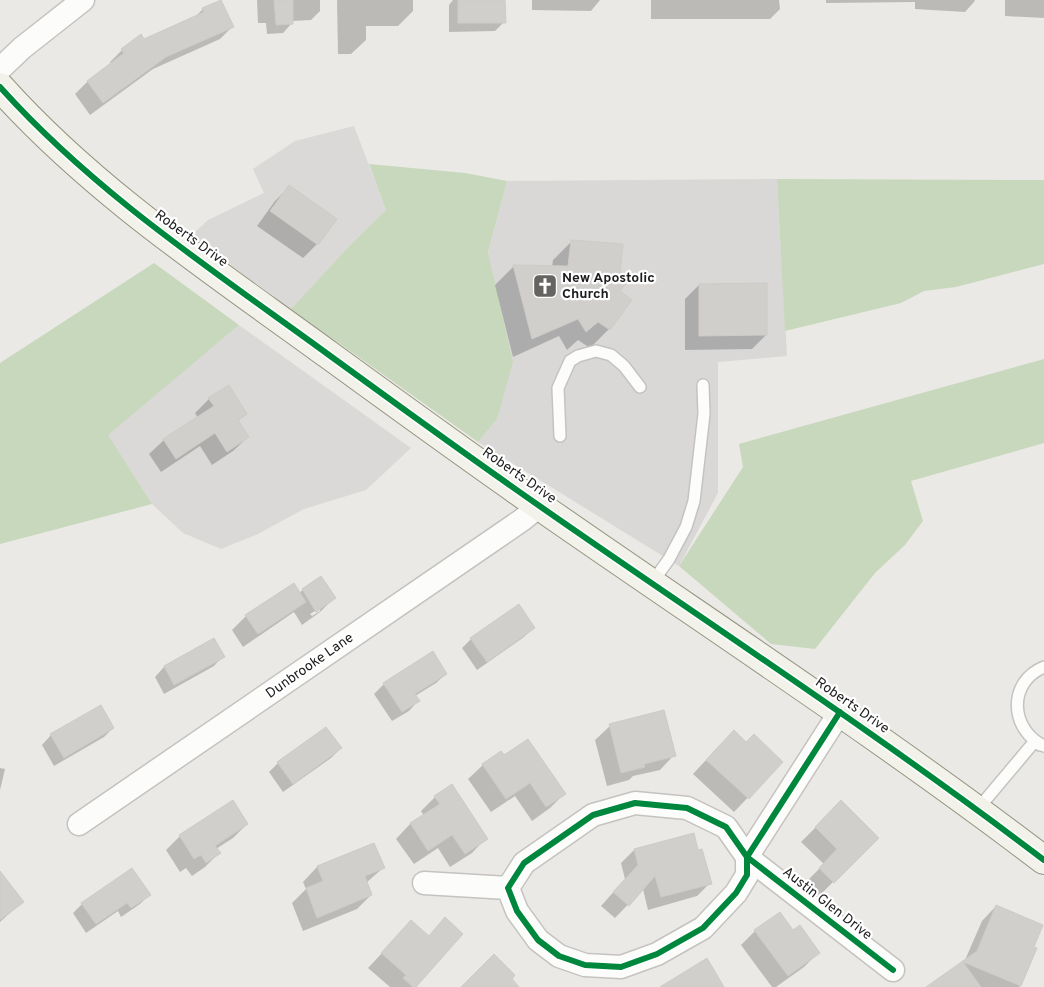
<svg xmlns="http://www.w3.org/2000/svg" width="1044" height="987" font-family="Overpass,sans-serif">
<rect width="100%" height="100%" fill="#ebe9e5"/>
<path fill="#dad9d7" d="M354 126 386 210 353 242 291 309 191 236 208 220 264 193 253 169 295 141Z
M239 325 411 448 366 490 304 509 258 534 221 549 183 533 152 504 107 435Z"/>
<path fill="#d9d8d7" d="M777 179 787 356 718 362V493L679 566 478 442 497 419 510 349 488 252 507 181Z"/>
<path fill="#c7d8bc" d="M369 164 465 173 507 181 488 252 513 362 497 419 478 442 291 309 353 242 386 210Z
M777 179 1044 180V264L956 287 924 291 901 303 785 331Z
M154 263 239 325 108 435 152 504 0 544V363Z
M1044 359V443L911 481 923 521 905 545 875 573 815 649 771 644 679 566 743 467 739 444Z"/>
<path fill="#0003" fill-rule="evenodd" d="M257 0H320V11L311 20 292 21V23L283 33 267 34 266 23H258Z
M337 0H413V11L398 26H366V40L351 54H338Z
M453 0H504V22L495 31 449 32V5Z
M532 0H600L591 11 532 10Z
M651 0H779L780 9 770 19H651Z
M826 0H975L974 2 965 12 915 9V2L826 3Z
M1005 0H1044V18L1005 16Z
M203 9 232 27 220 39 153 69 90 115 75 94 87 82 112 64 110 62 122 50 195 17Z
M289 187 317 244 303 258 257 226 275 201Z
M572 241 618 291 630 300 609 329 590 348 578 340 567 350 559 336 513 357 495 285 514 266 552 267 553 260Z
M699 285 766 335 752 349 685 350V299Z
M209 399 246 413 237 422 248 437 233 451 212 465 200 446 161 472 149 454 164 440 198 418 195 413Z
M303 590 334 598 320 612 302 625 294 612 243 647 232 630 246 616 299 593ZM320 608V611L312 616 310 614Z
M533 628 524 637 477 670 462 648 471 639Z
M214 639 223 656 214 666 164 694 155 677 164 667Z
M433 653 446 674 436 683 415 696 418 701 409 711 392 721 374 694 384 684Z
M610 726 674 755 660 770 633 776 629 780 607 786 595 740Z
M113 728 104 737 54 766 42 745 51 735Z
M746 743 782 762 734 812 693 774 719 746Z
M341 748 331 758 283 792 269 772 278 763Z
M504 757 564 794 550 808 532 821 515 796 491 812 468 779 483 765Z
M0 768 5 769 0 790Z
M435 797 486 838 472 853 450 867 438 848 414 864 396 839 410 824 424 816 421 811Z
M841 802 877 838 819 896 805 883 824 864 801 842Z
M247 824 233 838 216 849 219 853 205 867 192 876 186 868 180 872 166 850 180 836Z
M693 835 697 852 710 883 697 896 648 910 643 889 615 918 601 906 625 879 621 863 634 850Z
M374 845 383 868 366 883 371 895 357 909 303 931 292 903 306 889 303 882 317 867Z
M0 873 22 902 0 922Z
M149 895 140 904 121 917 118 911 86 933 73 913 82 904Z
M996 906 1032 948 1020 986 1019 987H928L965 960 982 921Z
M445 919 414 987H390L368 968 411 922 428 937Z
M755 931 819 952 804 967 776 987H772L741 945Z"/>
<path fill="#d1cfcc" stroke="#cecac7" d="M221 0 234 27 166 57 103 103 87 81 124 53 121 49 141 34 144 39 204 12 202 8Z
M274 0H293V24L276 25Z
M458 0H505L506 23H458Z
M289 185 337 219 318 245 270 211Z
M571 240 623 244 620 273 632 275 620 291 632 300 610 330 598 322 586 332 578 319 532 339 513 265 568 266Z
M767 283V335L699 336V284Z
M229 385 247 414 238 420 249 437 227 452 215 433 176 459 163 439 214 406 208 398Z
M321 576 336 598 316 612 302 589Z
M294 583 306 602 258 634 245 615Z
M519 604 535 628 487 662 470 638Z
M214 638 225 657 174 685 164 666Z
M433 651 447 674 415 694 420 701 402 712 383 683Z
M101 705 114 728 64 758 50 734Z
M664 710 676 756 644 764 645 767 621 773 609 724Z
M326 727 342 748 293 784 277 762Z
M734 730 746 742 754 734 783 762 749 799 706 760Z
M528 739 566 794 546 807 530 783 506 799 482 764 501 751 504 755Z
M452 784 488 839 465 854 452 835 428 851 410 823 440 804 434 796Z
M233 800 248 824 215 846 221 853 206 863 201 855 194 859 179 835Z
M841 800 879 838 834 883 819 868 837 849 815 827Z
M694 833 698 850 702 849 712 884 661 897 655 876 629 906 613 892 638 865 634 849Z
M374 843 385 868 365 876 372 895 317 918 306 888 323 881 317 866Z
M132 868 151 895 131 908 127 903 96 924 81 903Z
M0 871 24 902 0 920Z
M996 905 1043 925 1034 947 1037 948 1021 986 963 962 981 987H926L977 951Z
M780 912 793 930 800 925 820 953 788 976 754 930Z
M445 917 463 934 416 987H413L403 978 406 975 381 953 411 920 429 936Z
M494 954 515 975 512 979 519 987H461Z
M707 958 724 987H660Z"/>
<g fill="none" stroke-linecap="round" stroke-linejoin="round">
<defs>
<path id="lane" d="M560 436 558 388 570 361 578 356 596 351 611 355 624 366 640 387
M652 583 669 559 686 527 694 501 704 414 703 385
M1044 667C1007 682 1010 730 1044 746
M977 810 1035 741 1040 745"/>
<path id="street" d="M0 69 22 48 83 0
M840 712 747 857V875L736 893 703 928 657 954 621 967 585 965 559 956 538 940 517 911 508 888 524 863 593 815 635 803 687 808 726 827 747 857 893 970
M79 824 522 520 539 506
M424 883 508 888"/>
<path id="secondary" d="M0 87C95 193 214 271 329 355 399 406 469 457 541 507 709 624 881 736 1044 860"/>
</defs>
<use href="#lane" stroke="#c4c3c1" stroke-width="14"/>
<use href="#street" stroke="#c4c3c1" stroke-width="25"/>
<use href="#secondary" stroke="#92937f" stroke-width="30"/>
<use href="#lane" stroke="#fcfcfb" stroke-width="11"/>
<use href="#street" stroke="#fcfcfb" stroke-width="22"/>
<use href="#secondary" stroke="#f2f2ea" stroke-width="28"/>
<defs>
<path id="cycleway" d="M0 87C95 193 214 271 329 355 399 406 469 457 541 507 709 624 881 736 1044 860
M840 712 747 857V875L736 893 703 928 657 954 621 967 585 965 559 956 538 940 517 911 508 888 524 863 593 815 635 803 687 808 726 827 747 857 893 970"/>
</defs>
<use href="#cycleway" stroke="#fff" stroke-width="9"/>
<use href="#cycleway" stroke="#00873e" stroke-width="6"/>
</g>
<defs>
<symbol id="church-square" viewBox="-11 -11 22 22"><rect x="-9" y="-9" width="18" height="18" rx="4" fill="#656463" stroke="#fff"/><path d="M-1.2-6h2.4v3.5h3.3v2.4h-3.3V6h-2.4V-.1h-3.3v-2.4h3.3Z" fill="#fff"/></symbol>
</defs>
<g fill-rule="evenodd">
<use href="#church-square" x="531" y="272" width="28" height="28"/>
</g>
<g text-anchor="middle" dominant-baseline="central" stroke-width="4.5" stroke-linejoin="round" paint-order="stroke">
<g font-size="14" fill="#1d1d1d" stroke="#fff">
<text transform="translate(191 239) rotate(36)">Roberts Drive</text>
<text transform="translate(519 476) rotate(35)">Roberts Drive</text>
<text transform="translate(310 666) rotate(-35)">Dunbrooke Lane</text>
<text transform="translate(852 706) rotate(35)">Roberts Drive</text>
<text transform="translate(827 904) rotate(38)">Austin Glen Drive</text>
</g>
<g font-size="14" font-weight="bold" fill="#1d1d1d" stroke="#fff" text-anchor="start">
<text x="562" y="278">New Apostolic<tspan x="562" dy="16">Church</tspan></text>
</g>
</g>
</svg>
